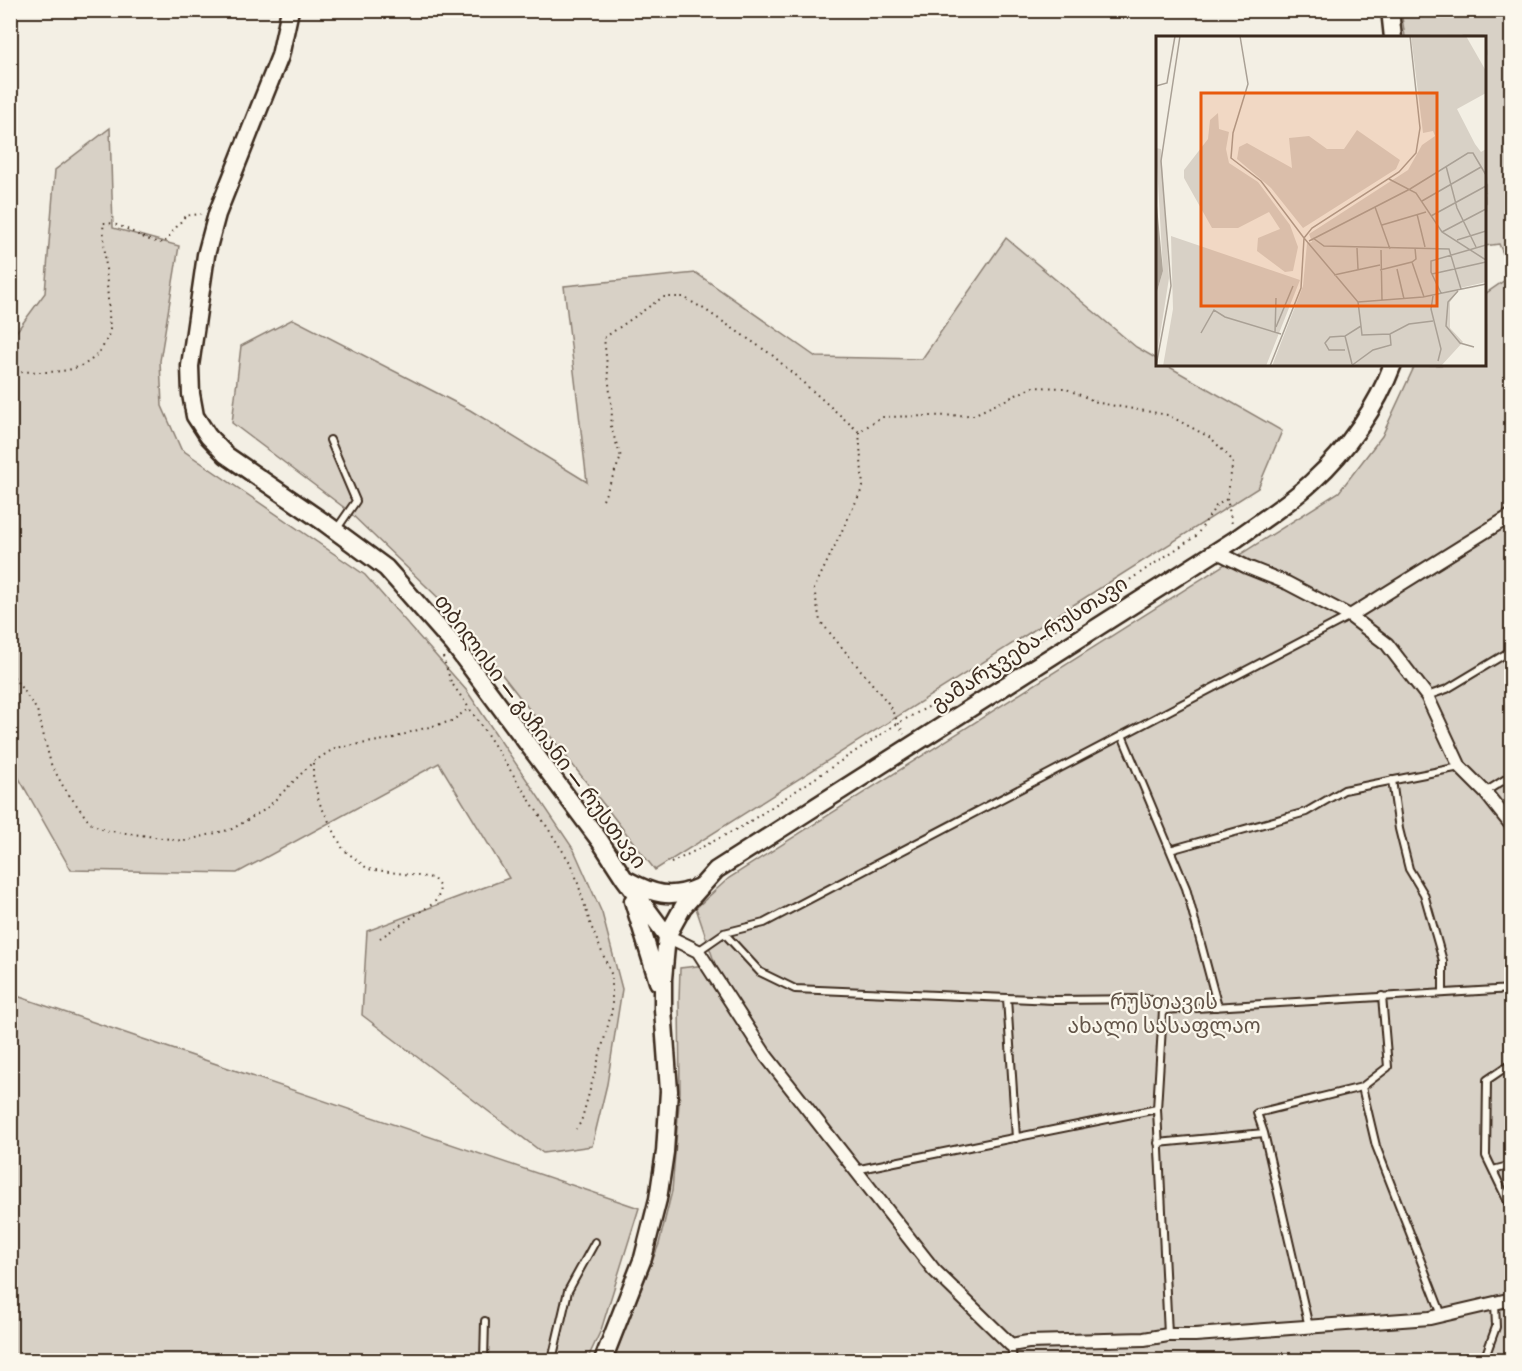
<svg xmlns="http://www.w3.org/2000/svg" width="1522" height="1371" font-family="Itim,'Noto Sans Georgian',sans-serif">
<rect width="100%" height="100%" fill="#f3efe4"/>
<filter id="ink" filterUnits="userSpaceOnUse"><feTurbulence type="fractalNoise" baseFrequency=".0167" numOctaves="2"/><feDisplacementMap in="SourceGraphic" scale="12" xChannelSelector="R" yChannelSelector="G"/><feConvolveMatrix kernelMatrix="1 2 1 2 8 2 1 2 1" color-interpolation-filters="sRGB"/></filter>
<g filter="url(#ink)">
<path fill="#d8d1c6" stroke="#8a7e72" stroke-width="1.5" d="M1401 11H1511V272L1499 244 1485 246 1484 38 1405 37Z
M110 128 113 228 179 246 160 361 162 406 181 449 365 575 467 691 574 850 602 913 622 989 607 1084 592 1146 543 1153 362 1015 367 931 509 878 439 763 237 873 71 870 11 764V339L45 293 55 170Z
M1006 238 1136 347 1157 359 1158 364 1166 365 1282 431 1258 488 655 870 453 612 346 509 232 423 241 346 293 319 470 410 587 482 564 286 696 273 816 357 922 359Z
M1511 276V1360H613L659 1244 672 1191 680 1092 679 1001 680 968 715 964 696 908 729 878 1339 492 1382 436 1415 365 1484 364 1485 294Z
M11 994 639 1208 601 1330 587 1360H11Z"/>
<g fill="none" stroke-linecap="round" stroke-linejoin="round">
<defs>
<path id="lane" d="M330 440 356 501 336 530
M1427 696 1447 689 1512 650
M1122 735 1186 888 1218 1007
M1392 780 1399 829 1409 869 1424 894 1443 961V993
M1485 792 1512 775
M1170 850 1306 812 1344 790 1460 767
M724 933 760 972 795 989 1054 1000 1149 999 1163 1010 1512 989
M698 951 724 933 764 923 1350 616
M1007 998 1016 1138
M1163 1010 1157 1109 1168 1334
M1512 1063 1487 1080 1486 1156 1512 1210
M1362 1087 1376 1146 1442 1315
M1264 1133 1309 1327
M1158 1143 1264 1133 1257 1113 1362 1087 1388 1067 1382 996
M855 1170 1157 1109
M1493 1170 1512 1165
M1011 1345 1013 1360
M484 1360 485 1321
M552 1360 568 1291 595 1242
M1484 1360 1496 1327 1495 1303"/>
<path id="street" d="M1215 551 1247 567 1287 583 1350 616 1387 644 1427 696 1460 767 1485 792 1512 826
M1350 616 1512 515
M667 936 698 951 766 1056 934 1270 1011 1345 1028 1342 1144 1339 1168 1335H1195L1430 1318 1512 1299"/>
<path id="secondary" d="M290 10 280 56 217 214 206 255 190 366 191 394 195 416 208 436 226 455 325 523 386 568 454 645 600 841 624 878 667 936
M1390 10 1393 38
M627 880C653 894 670 900 699 887
M633 901 658 982
M603 1360 643 1258 658 1199 665 1152 669 1091 663 1009V979L667 936 683 907 716 870 1236 539C1262 520 1290 503 1313 481 1347 450 1377 407 1393 364"/>
</defs>
<use href="#lane" stroke="#3b2a1e" stroke-width="10"/>
<use href="#street" stroke="#3b2a1e" stroke-width="16"/>
<use href="#secondary" stroke="#3b2a1e" stroke-width="21"/>
<path stroke="#3b2a1e" stroke-width="2" stroke-dasharray="1.5 4.5" stroke-linecap="butt" d="M10 376C22 370 30 372 43 372 76 372 100 364 110 330L103 223C125 222 141 242 164 243L185 216 201 214
M859 432 863 487 814 589 820 621 888 703 904 734
M603 500 621 457 611 428 612 411 604 338 663 297H683L704 309 772 355 859 432 881 417 973 415 1033 387 1064 388 1099 403 1168 415 1211 438 1233 461 1227 499 1232 524
M443 657 451 682 483 728 573 867 591 926 612 976V1011L581 1122 576 1129
M10 672 37 710 51 764 64 788 90 823 104 830 184 841 232 829 266 809 313 762 335 748 391 739 414 731 452 721 469 708
M313 763V775L319 802 343 849 368 869 433 878 440 887 439 895 434 903 380 938
M671 863 743 826 898 723 977 681 1196 536 1216 506 1227 499"/>
<use href="#lane" stroke="#fbf7ec" stroke-width="6"/>
<use href="#street" stroke="#fbf7ec" stroke-width="12"/>
<use href="#secondary" stroke="#fbf7ec" stroke-width="16"/>
</g>
</g>
<g text-anchor="middle" dominant-baseline="central" stroke-width="4.5" stroke-linejoin="round" paint-order="stroke">
<g font-size="21" fill="#3b2a1e" stroke="#fbf7ec">
<text transform="translate(1029 643) rotate(-33)">გამარჯვება-რუსთავი</text>
<text transform="translate(541 731) rotate(53)">თბილისი — გაჩიანი — რუსთავი</text>
</g>
<g font-size="21" fill="#625448" stroke="#fbf7ec">
<text x="1164" y="1001">რუსთავის<tspan x="1164" dy="24">ახალი სასაფლაო</tspan></text>
</g>
</g>
<g transform="translate(1156 36)">
<rect width="330" height="330" fill="#f3efe4"/>
<path d="M255 0H310L330 35V57L301 73 319 108 325 116 330 113V246L304 252 294 266V292L307 306 285 330H116L147 250 151 207 156 206 153 198 252 134 266 109 279 100 277 95 267 97ZM62 77 63 93 73 96 70 113 73 127 102 146 134 189 142 211 137 235 129 236 101 215 102 202 124 193 113 176 82 192H56L28 142V134L52 103 54 84ZM201 94 244 124 240 133 147 192 115 152 81 123 83 111 91 107 136 132 133 102 153 100 171 113H188ZM0 112 5 113 13 242 0 325V259L7 235ZM15 200 144 244 110 330H7L17 273Z" fill="#d8d1c6"/>
<path d="M0 159 7 235 0 259Z" fill="#afa69a"/>
<path fill="none" stroke="#a9a095" stroke-width="1.5" d="M84 0 92 48 77 97 75 122 105 145 148 202 145 252 114 330M0 50 11 47 19 0M290 130 301 172 320 211M233 143 260 157 286 196 330 224M266 165 325 131M219 171 234 213M261 178 269 211M275 180 330 150M226 189 270 176M286 196 330 173M148 202 202 266 205 290 189 300 196 328M148 202 156 192 243 136 260 117 264 92 254 0M157 202 168 210 293 213 305 253M301 204 330 195M153 205 254 153 312 117H317L330 139M201 212 202 233M225 214 226 264M256 226 268 261M241 233 248 263M224 234 256 226 260 223 259 212M276 238 330 226M178 239 224 229M302 255 292 266 290 290 304 307 318 311M285 257 275 236V225L330 209M277 260 275 273 285 313 282 325M202 266 267 261 330 248M205 290 206 299 234 298 253 288 277 285M120 291 137 250M45 297 58 274 69 281 125 298M119 297 120 262M189 314H173L169 307 174 301 189 300M0 330 15 250 5 125 24 0M195 330 217 314 235 309 234 298"/>
<path fill="#e8590c" fill-opacity="0.15" stroke="#e8590c" stroke-width="3" d="M45 57H281V270H45Z"/>
<rect width="330" height="330" fill="none" stroke="#3b2a1e" stroke-width="3"/>
</g>
<rect width="1522" height="1371" fill="none" stroke="#fbf7ec" stroke-width="36"/>
<rect x="18" y="18" width="1486" height="1335" fill="none" stroke="#3b2a1e" stroke-width="2" filter="url(#ink)"/>
</svg>
